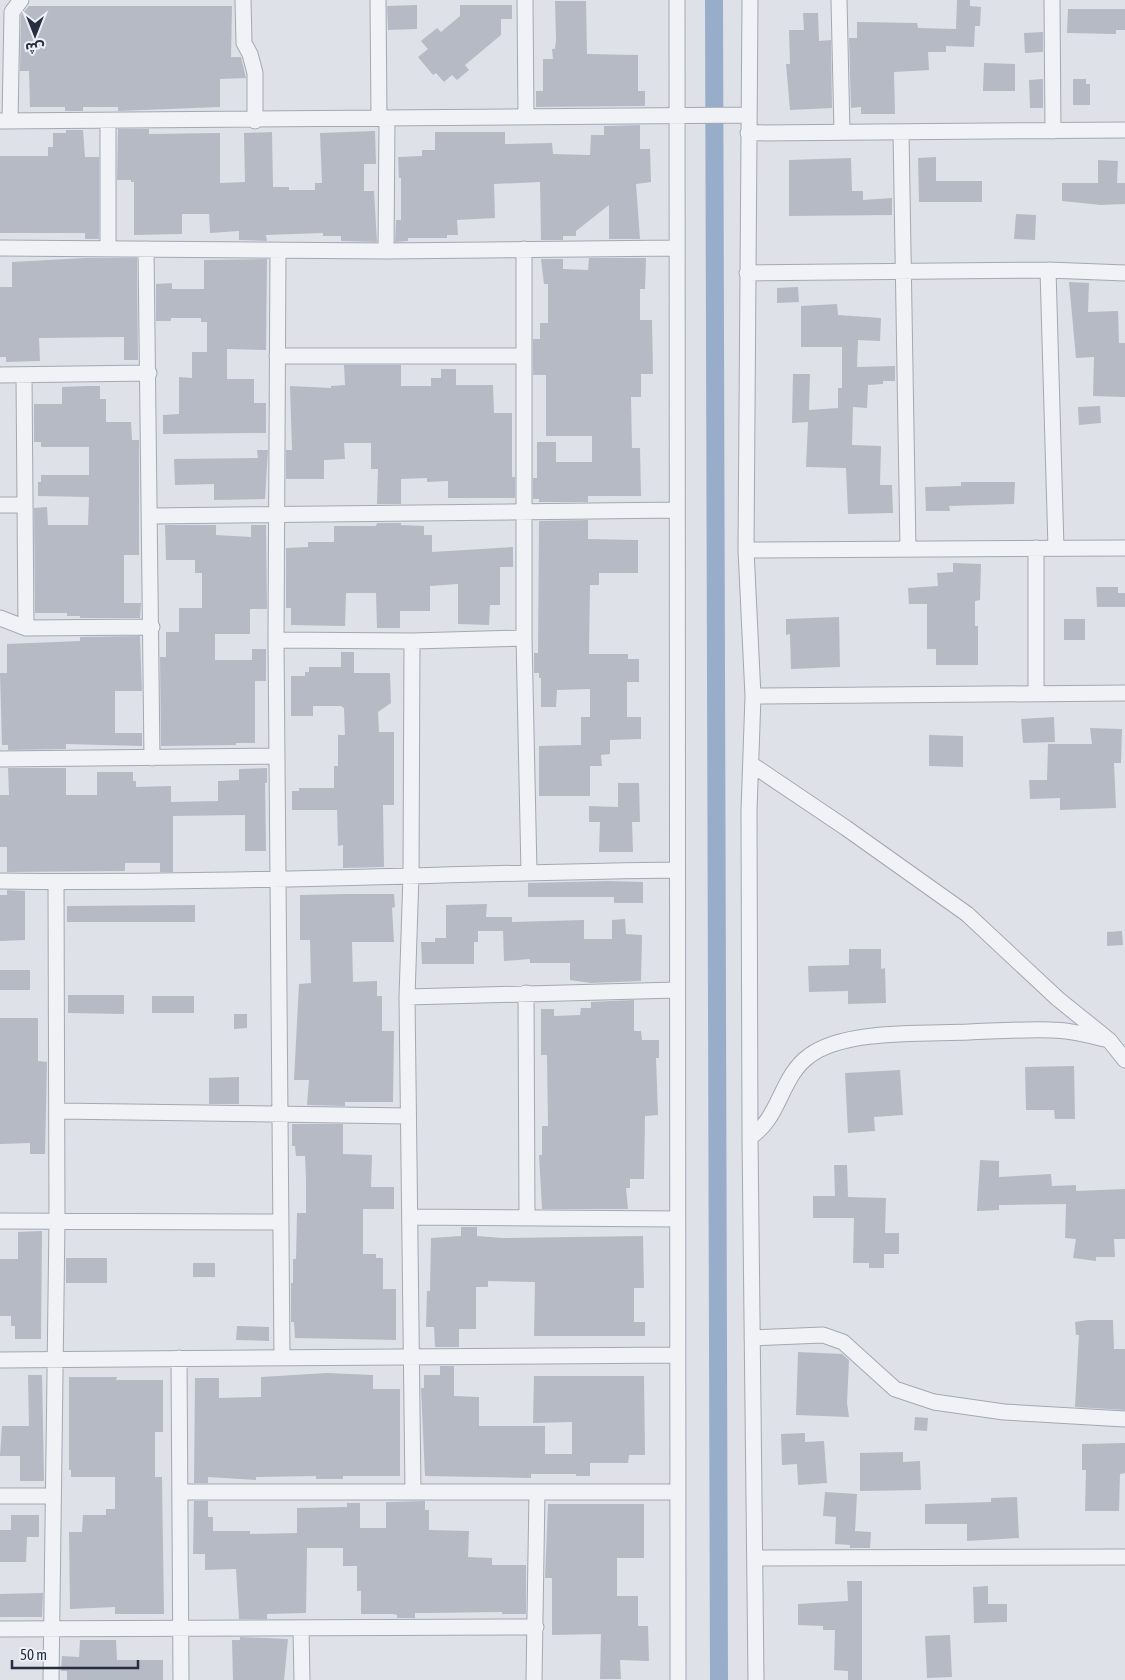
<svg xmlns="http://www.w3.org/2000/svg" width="1125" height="1680" font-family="'Asap Condensed','Noto Sans Arabic',sans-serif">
<rect width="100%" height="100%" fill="#dee1e8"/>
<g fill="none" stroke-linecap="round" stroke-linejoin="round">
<path stroke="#97adca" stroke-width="18" d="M714 0 719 1680"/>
</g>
<path fill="#b5bac5" d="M957 0H970V6L981 7 980 26H975L974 47 946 46V52H928L929 70 894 72 895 114H861V107L851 108 849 38H857V22L917 23 918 28 956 29Z
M555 1H586L587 54 638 55V91H645V106L536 107V91H543V59H553L552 49H555L556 40Z
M417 5V29L388 30 387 6Z
M460 5H512V19H501V35L465 65 469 70 457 80 452 75 444 82 436 73 433 75 418 57 428 49 421 41 437 28 441 32 460 16Z
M29 6H232L231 57H241L246 78 220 79V107L118 111V107H83V111H65V107H30L29 71H20L21 15Z
M1068 9H1125V30H1116V34L1067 33Z
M803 13H818L819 41 831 40 832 108 790 110 786 64H790L789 30H804Z
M1043 32V52L1025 53 1024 33Z
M984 63 1015 64V91H983Z
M1043 79V108H1030L1029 80Z
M1073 79H1086V84H1090V105H1073Z
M640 125V149H650L651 182 636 184 640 239H609V205L576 231V236H563V240H541L540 182 494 184 495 218 457 220 458 235H447V238H408V241L395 242 396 220H401V178H399L398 157 422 156V150H435V132H505V144L552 143 553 154 590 155 591 135H604V126Z
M118 129H149V134L220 133V183L245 182 244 133 272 132 273 187H289V190H315V183H322L320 133 375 131 376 164H364V191H374L377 242 341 241V236H323V233L266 235 267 241 239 240V231L210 233 209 214H182V234L134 235V182H131V180H117Z
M66 130H83L85 157H99V239H85V233H0V156H48V147H53V133H66Z
M936 157V181H982V202H919L918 158Z
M851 158 852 191H863V200L892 198V215L789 216V160Z
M1098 160 1118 161 1117 183H1125V204L1101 205 1062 201V183H1098Z
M1016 214 1036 215 1035 240 1014 239Z
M137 258 138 360H124V337L39 338 40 361 6 362V357H0V287H12V262L85 258Z
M589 258H646L645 289H640V320H652L653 374H641V397H631L632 448H640L641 496H588V502H539V499H533V478H537V442H556V462H592V436H546V375H533V339H540V323H548V284H544L541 259H563V269L588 270Z
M267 259 266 350 227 349V379H254V403H266V433L163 434V415L179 414V377L192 378V352H207V322H201V318H171V321H156V284L172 283V289H204V260Z
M1069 282 1089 283 1088 312 1118 311 1119 343H1125V397L1093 396 1094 357 1076 358Z
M798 287 799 302 777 303V288Z
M837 304 838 315 881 318 880 341 858 340 857 367 895 366V381H883V384L868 385 867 408 853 407 852 445 881 446 880 485H892L893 513 848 514 846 468 806 467 808 422 792 423 793 374H810L809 410 838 408V388H842V347H801V306Z
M344 365H401V386H431V378H441V369H456V385H493L494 413H512V477H515V498H448V481L427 482V478L401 479V504H377L378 469H371V443H344L345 459 324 460V479H286V450H292L290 386 331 388V386L345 385Z
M87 386H100V399H106V422H131L132 440H139V555H124V603H141L140 618H80V616H67V613H35L34 508 47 507 48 525H88L89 497 38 496V482H41V475H89V447H41V442H34V404H62V387Z
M1100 406 1101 423 1079 425 1078 407Z
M257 450H268L265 499 214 500V484L175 485 174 459 258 458Z
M961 482H1015L1014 504 949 506 950 511H926L925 487 961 486Z
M588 520V539L638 540V573H599V585H590L589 654H628V659H639V682H627V717H641V739L610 740V754L601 755 602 766H590V796H539V746L581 745V717H590V689L557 690 556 707H541V678H539V673H534V653H538L539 521Z
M377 523H401V525L424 526V535H432V552L513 547V567H500V605H490L489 625 458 624V584L430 586V611H400V628H377L376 593H346L345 626 291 625V608H286V548L308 547V542H334V526H376Z
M165 525H216V535L251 537V525H266L267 609H250V634H215V660H252V649H266V681H255V743H236V745L161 746 160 657H166V632H179V608H202V573H195V560H166Z
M953 563 981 564 980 600 975 601V626H978V665H936V649H927V604H909L908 588 938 586 937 573 953 572Z
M1096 587H1118V593H1125V607H1097Z
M839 617 840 667 791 669 790 634 786 635V619Z
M1064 619H1085V640H1064Z
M140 636 142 691H115V733H142V746L66 744V749L8 750V745H2L0 673H7V644L80 641V637Z
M341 652H354V673H390L391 703 378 712 379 732H394V805H383L384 867 343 868V845L338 846 337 810H292V791H299V788H334V766H338V735H345L344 708 341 706H313V716H291V676H305V672H309V667H341Z
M1054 717 1055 742 1023 743 1021 719Z
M1090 728 1122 729 1121 763H1114L1116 808 1060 810V798L1030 799 1029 780H1047L1048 744H1092Z
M929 735 963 736V767L929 766Z
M8 768H66V795H97V772H133V781H136V787L171 786V802L218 801V781L239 780V769L267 768V783H265L266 851H245V815L173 816V872H160V863H125V871L7 872V847H0V795H9Z
M618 783H639L640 822H632L633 852H599L600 822H589V806L618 807Z
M608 881 643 882V903H614V897H528V883Z
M7 890 25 891V940L0 941V895H7Z
M345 894H394L395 907 392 908 394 942H352L353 982 377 981V996H382V1031H394L393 1102H345V1106L307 1105 309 1080H294L299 984 311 983 310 940H300V895Z
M487 904 486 917H512V922L584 920V939H612V920L625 919 626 934 642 935 641 981 591 983 570 980V963H530V959L504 961 503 931H478V942H474V964H422L421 942H435V938H446V905Z
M195 905V922H67V906Z
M1122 931 1123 945 1107 946V932Z
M849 949H881V969L885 968 886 1003 848 1004V991L809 992 808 966 849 965Z
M0 970H30V990H0Z
M68 995H124V1014L68 1013Z
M152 996H194V1013H152Z
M634 1000V1031H641L642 1040H659V1058H656L658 1115 645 1116 644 1179H630V1188H626L628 1209H542L539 1155H542V1126H548L547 1055H541V1009H554V1016L580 1015 581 1008H591V1002Z
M234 1014H247V1028L234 1029Z
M0 1018H38V1061L47 1062 45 1154H30V1143L0 1144Z
M1074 1066 1075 1119H1055L1054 1110H1026L1025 1067Z
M900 1070 903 1115 874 1117 875 1131 848 1133 845 1073Z
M239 1077V1104H209V1078Z
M292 1124H343V1154L372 1155 371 1187H394V1209H363V1254H376V1258H383V1289H396V1340L295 1338 294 1322H291V1283H293V1259H296L297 1213H306V1179L305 1156H296L295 1146H292Z
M980 1160 999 1161V1177L1051 1174 1052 1186 1076 1185V1191L1125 1189V1239H1114L1115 1257H1096V1261L1073 1258 1076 1239 1065 1238 1066 1204 999 1205V1210L977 1211Z
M834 1165H847L848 1197 886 1198 885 1233H899V1254H884V1268H869V1263H853L854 1218H813V1196H835Z
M461 1227H477V1236L502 1238 643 1236 644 1288H634V1322H645V1336H534L535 1282 488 1281V1287H476V1329H459V1347H435L434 1327H426L427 1291H430L431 1238 461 1236Z
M42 1231 41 1339H15V1326H11V1316H0V1259H18V1232Z
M66 1258H107V1283H66Z
M193 1263H215V1277H193Z
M1088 1320H1113L1114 1349H1125V1410L1075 1407 1079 1335H1076L1075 1322Z
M237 1326 269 1327V1341L236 1340Z
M798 1352 842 1354 849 1360 847 1403 849 1417 796 1415Z
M440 1366H454V1396L479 1397V1426H545V1454H572V1422L533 1423 534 1376H644L645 1455H629L628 1463H590V1476H576V1474H531V1478L425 1476 421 1388H424V1375H440Z
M327 1373 373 1375V1389H400V1476H343V1479H316V1476L256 1477V1480L208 1477V1483H194L195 1378H219V1398L261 1397V1377Z
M28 1375H42L44 1481H20V1456H0L2 1426H29Z
M69 1377H117L116 1380H163V1432H155V1477H162L164 1614H115V1607L70 1609 69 1532H82L83 1515H106V1509H115V1477H71V1470H69Z
M915 1417 928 1418 927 1431 914 1430Z
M805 1433V1442L824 1441 827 1483 798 1485 797 1464 782 1465 781 1434Z
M1125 1443V1473L1120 1474 1119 1511H1085L1086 1470H1082V1444Z
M903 1452V1462L920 1461 921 1490 860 1491V1453Z
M825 1492 857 1494 855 1531 871 1532 870 1548H850V1545L835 1544 836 1517 823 1516Z
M1017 1497 1019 1538 967 1541V1524H925V1504L991 1502V1498Z
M194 1501H208V1517H213V1531H250V1534L297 1533V1508L347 1507V1503H360V1528H386V1502L425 1501V1510H429V1530L469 1531 468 1557 492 1558V1565H526V1614H502V1612L424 1613H415V1618H397V1615L393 1614H361V1591H357V1566H343V1548H307L306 1613 267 1614V1619H239L236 1569 205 1570V1554H193Z
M548 1504H644V1558H617V1596H638V1626H648L649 1661 620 1660 621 1679H600L601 1634 552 1635V1578H545Z
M11 1515H39V1537H27L26 1562H0V1530H11Z
M847 1581H862V1680H848V1671L834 1670 835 1630H823V1626L798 1625V1604L848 1601Z
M988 1586V1604H1007V1622L974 1623 973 1587Z
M43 1593 42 1617H0V1594Z
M950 1635 952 1677 927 1678 925 1636Z
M240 1637 288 1639 284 1680H233L232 1640H240Z
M80 1640H116L117 1660H163V1680H67V1671H61L62 1656 79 1657Z"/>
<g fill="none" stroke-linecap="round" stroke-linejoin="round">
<defs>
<path id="street" d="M243 0 244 43 250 54 255 73V121
M378 0 379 118
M525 0 526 117
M677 0 678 1680
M750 0 746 550 753 696 749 811 750 1137 756 1680
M839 0 842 132
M1052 0 1053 131
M0 121 748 115
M10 121 12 12 21 0
M108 122V248
M901 132 908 549
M748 133 1125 130
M0 248 386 251 677 248
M146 249 152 758
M524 249V638L529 872
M278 250 276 640 282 1357
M386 251 387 118
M1048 270 1056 548
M747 273 1048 270 1125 273
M277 356H524
M0 375 149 373
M24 376 26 628
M0 505H25
M151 516 677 510
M1036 548V693
M746 550 1125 548
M0 618 26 628 152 627
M276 640 412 641 524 638
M412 641 411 875 407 997 413 1491
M753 696 1125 693
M0 759 277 756
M751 764 846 828 967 914 1058 999 1109 1040 1125 1060
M0 881C225 884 450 873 676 870
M526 993 527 1218
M407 997 677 990
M57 1111 408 1116
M750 1137C780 1119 780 1077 809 1056 844 1029 925 1034 969 1032 997 1031 1025 1029 1052 1030 1070 1030 1088 1035 1105 1039
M410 1217 677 1219
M0 1221 280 1222
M752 1338 823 1335 843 1342 895 1389 934 1402 1004 1412 1125 1419
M179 1358 181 1680
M0 1360 677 1355
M180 1492H678
M0 1496H52
M755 1558 1125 1557
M301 1628 302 1680
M0 1629 536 1627
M51 1680 57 1221 56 882
M534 1680 537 1492"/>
</defs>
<use href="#street" stroke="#a3a8b2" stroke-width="17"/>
<use href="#street" stroke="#f1f2f6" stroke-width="15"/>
</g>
<g transform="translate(35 35) rotate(180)" stroke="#edf0f6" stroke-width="4" paint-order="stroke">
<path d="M0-4L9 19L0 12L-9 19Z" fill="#262e40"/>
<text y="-8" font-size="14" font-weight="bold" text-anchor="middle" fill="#262e40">ش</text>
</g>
<path d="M12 1660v8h126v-8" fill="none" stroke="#262e40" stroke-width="2.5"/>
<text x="20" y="1660" font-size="15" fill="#262e40" stroke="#edf0f6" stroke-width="4" paint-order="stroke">50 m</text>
</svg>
